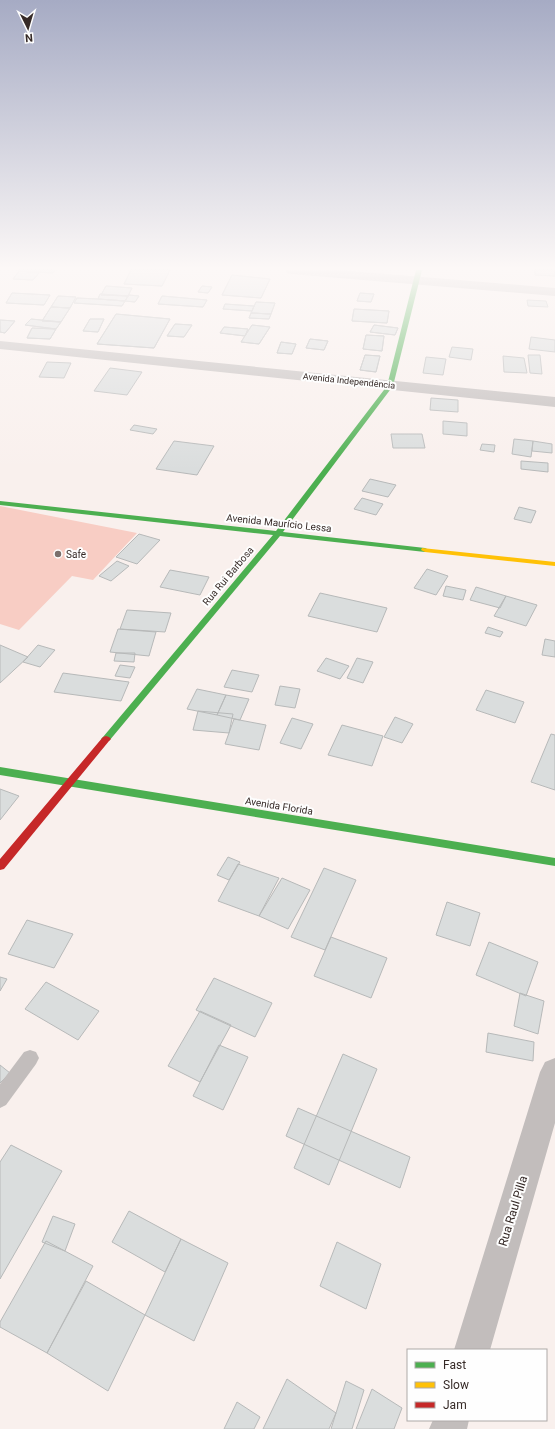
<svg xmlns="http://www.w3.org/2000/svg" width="555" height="1429" font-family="Roboto,sans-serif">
<rect width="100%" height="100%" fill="#f9f0ed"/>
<path fill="#f8cdc4" d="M0 506 137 533 93 580 72 576 19 630 0 624Z"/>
<path fill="#dadddd" stroke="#b7b9b9" d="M19 270H55L53 273 18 271Z
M19 270H55L53 273 18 271Z
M131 270H170L162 286 124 284Z
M131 270H170L162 286 124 284Z
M535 270H555V276L535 275Z
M535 270H555V276L535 275Z
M19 271 39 273 33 280 13 279Z
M19 271 39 273 33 280 13 279Z
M232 275 270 279 261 298 222 295Z
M232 275 270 279 261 298 222 295Z
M106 286 132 288 128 296 101 295Z
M106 286 132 288 128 296 101 295Z
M202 286 212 287 208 293 198 292Z
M202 286 212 287 208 293 198 292Z
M12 293 50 295 44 305 6 303Z
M12 293 50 295 44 305 6 303Z
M360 293 374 294 371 302 357 301Z
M360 293 374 294 371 302 357 301Z
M100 294 128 296 125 301 98 299Z
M100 294 128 296 125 301 98 299Z
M129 295 139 296 135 302 125 301Z
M129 295 139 296 135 302 125 301Z
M58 296 76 297 70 308 51 307Z
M58 296 76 297 70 308 51 307Z
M162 296 207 300 203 307 158 304Z
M162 296 207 300 203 307 158 304Z
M77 298 98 299 125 301 122 306 74 303Z
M77 298 98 299 125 301 122 306 74 303Z
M527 300 546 301 548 307 528 306Z
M256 302 275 303 271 314 251 313Z
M256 302 275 303 271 314 251 313Z
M225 304 254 306 252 311 223 309Z
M225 304 254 306 252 311 223 309Z
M51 307 70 308 61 322 42 321Z
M51 307 70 308 61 322 42 321Z
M354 309 389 311 387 323 352 321Z
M354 309 389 311 387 323 352 321Z
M251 313 271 314 269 319 249 318Z
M251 313 271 314 269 319 249 318Z
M116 314 170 319 154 348 97 344Z
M116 314 170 319 154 348 97 344Z
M31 319 61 322 56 329 25 325Z
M31 319 61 322 56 329 25 325Z
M90 319H104L98 332 83 331Z
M90 319H104L98 332 83 331Z
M0 320 15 321 5 333 0 332Z
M0 320 15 321 5 333 0 332Z
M175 324 192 325 184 337 167 336Z
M175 324 192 325 184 337 167 336Z
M252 325 270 327 259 344 241 342Z
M252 325 270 327 259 344 241 342Z
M374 325 398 328 395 335 370 332Z
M374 325 398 328 395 335 370 332Z
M224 327 248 329 245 336 220 333Z
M224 327 248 329 245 336 220 333Z
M32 328 56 329 50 339 27 338Z
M32 328 56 329 50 339 27 338Z
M366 335 384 336 382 351 363 349Z
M366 335 384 336 382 351 363 349Z
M531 337 555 340V352L529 349Z
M310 339 328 341 324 350 306 348Z
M310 339 328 341 324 350 306 348Z
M281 342 296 344 292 354 277 353Z
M281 342 296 344 292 354 277 353Z
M452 347 473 349 471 360 449 357Z
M365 355 380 356 376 372 360 370Z
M365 355 380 356 376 372 360 370Z
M528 355H540L542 374 530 373Z
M503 356 524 358 527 373 504 372Z
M426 357 446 359 443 375 423 373Z
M47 362 71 363 64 378 39 377Z
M110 368 142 372 127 395 94 391Z
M431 398 458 400V412L430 410Z
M443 421 467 423V436L443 434Z
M134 425 157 429 153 434 130 430Z
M391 434H422L425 448H393Z
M514 439 533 441 531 457 512 454Z
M174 441 214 446 197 475 156 469Z
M533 441 552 444V453L532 451Z
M482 444 495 445 494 452 480 450Z
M521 461 548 463V472L521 469Z
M370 479 396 485 388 497 362 491Z
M362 498 383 504 376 515 354 509Z
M519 507 536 511 531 523 514 519Z
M139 534 160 540 137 564 116 557Z
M117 561 129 566 111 581 99 576Z
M427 569 448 576 436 595 414 588Z
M170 570 209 577 200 595 160 587Z
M446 586 466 590 463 600 443 596Z
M476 587 506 596 500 608 470 600Z
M320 593 387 608 377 632 308 616Z
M506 596 537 605 526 626 494 616Z
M127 610 171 613 165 632 120 629Z
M488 627 503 632 500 637 485 633Z
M118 629 156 632 149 656 110 652Z
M545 639 555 641V657L542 655Z
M0 645 28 657 0 683Z
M38 645 55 650 40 667 23 662Z
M116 653H135L134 662 114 661Z
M326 658 349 666 340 679 317 671Z
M357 658 373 662 363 683 347 678Z
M120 665 135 667 130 678 115 676Z
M232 670 259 675 252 692 224 687Z
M63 673 129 682 121 701 54 692Z
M280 686 300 689 295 708 275 705Z
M197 689 226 695 217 715 187 709Z
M486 690 524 702 515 723 476 710Z
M226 695 249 699 240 720 217 715Z
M198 711 233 714 229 733 193 730Z
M395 717 413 724 402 743 384 737Z
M292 718 313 724 301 749 280 743Z
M234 719 266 725 259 750 225 744Z
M342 725 383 736 372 766 328 755Z
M551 734 555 735V790L531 782Z
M0 789 19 796 0 820Z
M228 857 240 862 229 880 217 875Z
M238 864 279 878 259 916 218 901Z
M324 868 356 880 325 950 291 937Z
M282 878 310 890 288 929 259 916Z
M447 902 480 913 470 946 436 935Z
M27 920 73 934 54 968 8 954Z
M331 937 387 958 371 998 314 976Z
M489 942 538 962 526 996 476 975Z
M0 977 7 979 0 991Z
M214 978 272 1003 255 1037 196 1010Z
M46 982 99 1011 78 1040 25 1009Z
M520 993 544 1001 538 1034 514 1026Z
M200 1011 231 1025 200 1082 168 1066Z
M488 1033 534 1042 533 1061 486 1052Z
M219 1045 248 1057 223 1110 193 1096Z
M343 1054 377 1069 329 1185 294 1168Z
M0 1065 10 1073 0 1083Z
M298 1108 410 1157 400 1188 286 1136Z
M11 1145 62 1171 0 1279V1162Z
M129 1211 181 1239 165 1272 112 1242Z
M53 1216 75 1224 65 1251 42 1242Z
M181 1239 228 1263 194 1341 145 1315Z
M46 1241 93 1266 47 1353 0 1327V1322Z
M337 1242 381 1264 366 1309 320 1286Z
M86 1281 145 1315 108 1391 47 1353Z
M287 1379 336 1413 329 1429H263Z
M346 1381 364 1390 352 1429H331Z
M372 1389 402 1408 394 1429H356Z
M237 1402 260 1417 254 1429H224Z"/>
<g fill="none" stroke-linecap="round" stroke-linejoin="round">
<path fill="#c2bdbc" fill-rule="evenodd" d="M30 1050 36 1052 39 1058 36 1064 6 1105 0 1108V1084L24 1052Z"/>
<path fill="#c2bdbc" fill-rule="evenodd" d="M285 270H338L555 288V296L291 274 287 273Z
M0 341 555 397V407L0 349Z
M555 1058V1123L490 1350H454L540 1072 545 1062Z
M433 1420H469L467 1429H429Z"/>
<path fill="#4caf50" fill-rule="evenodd" d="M416 270H422L393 386 283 532 425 548 429 550 425 552 280 536 109 741H103L101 739 103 737 273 535 0 505V501L276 531 387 386Z
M0 767 555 858V866L0 775Z"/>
<path fill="#ffc107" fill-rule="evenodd" d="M422 548 555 562V566L425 552 421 550Z"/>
<path fill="#c62828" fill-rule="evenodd" d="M106 736 109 737 111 739 109 741 4 869 0 870V859L103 737Z"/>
</g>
<linearGradient id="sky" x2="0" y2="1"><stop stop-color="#a6abc4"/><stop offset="0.57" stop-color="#fcf8f7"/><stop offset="1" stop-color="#fcf8f7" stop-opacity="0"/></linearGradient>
<rect width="555" height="470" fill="url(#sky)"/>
<circle fill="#7a6f6c" stroke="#fefefe" stroke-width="1.5" cx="58" cy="554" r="4"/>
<g text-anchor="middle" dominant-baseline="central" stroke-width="4" stroke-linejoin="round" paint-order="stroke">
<g font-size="9" fill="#362a27" stroke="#fefefe">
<text transform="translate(349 381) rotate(6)">Avenida Independência</text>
</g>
<g font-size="10" fill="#362a27" stroke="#fefefe">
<text transform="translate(279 523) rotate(6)">Avenida Maurício Lessa</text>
<text transform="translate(228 576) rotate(-50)">Rua Rui Barbosa</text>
<text transform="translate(279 806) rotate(9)">Avenida Florida</text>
</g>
<g font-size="10" fill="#362a27" stroke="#fefefe" text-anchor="start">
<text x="66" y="554">Safe</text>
</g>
<g font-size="12" fill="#362a27" stroke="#fefefe">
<text transform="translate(513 1211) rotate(-73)">Rua Raul Pilla</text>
</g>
</g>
<rect x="407" y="1349" width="140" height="72" fill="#fefefe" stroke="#aea9a8"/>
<rect x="415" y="1362" width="20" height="6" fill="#4caf50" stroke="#aea9a8"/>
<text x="443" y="1369" font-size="12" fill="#362a27">Fast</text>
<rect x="415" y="1382" width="20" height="6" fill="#ffc107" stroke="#aea9a8"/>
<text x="443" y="1389" font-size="12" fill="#362a27">Slow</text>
<rect x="415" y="1402" width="20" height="6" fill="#c62828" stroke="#aea9a8"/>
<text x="443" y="1409" font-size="12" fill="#362a27">Jam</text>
<g transform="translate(28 28) rotate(175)" stroke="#fefefe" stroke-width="3" paint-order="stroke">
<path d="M0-3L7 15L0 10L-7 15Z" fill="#362a27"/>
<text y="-6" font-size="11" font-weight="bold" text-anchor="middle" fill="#362a27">N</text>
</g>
</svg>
